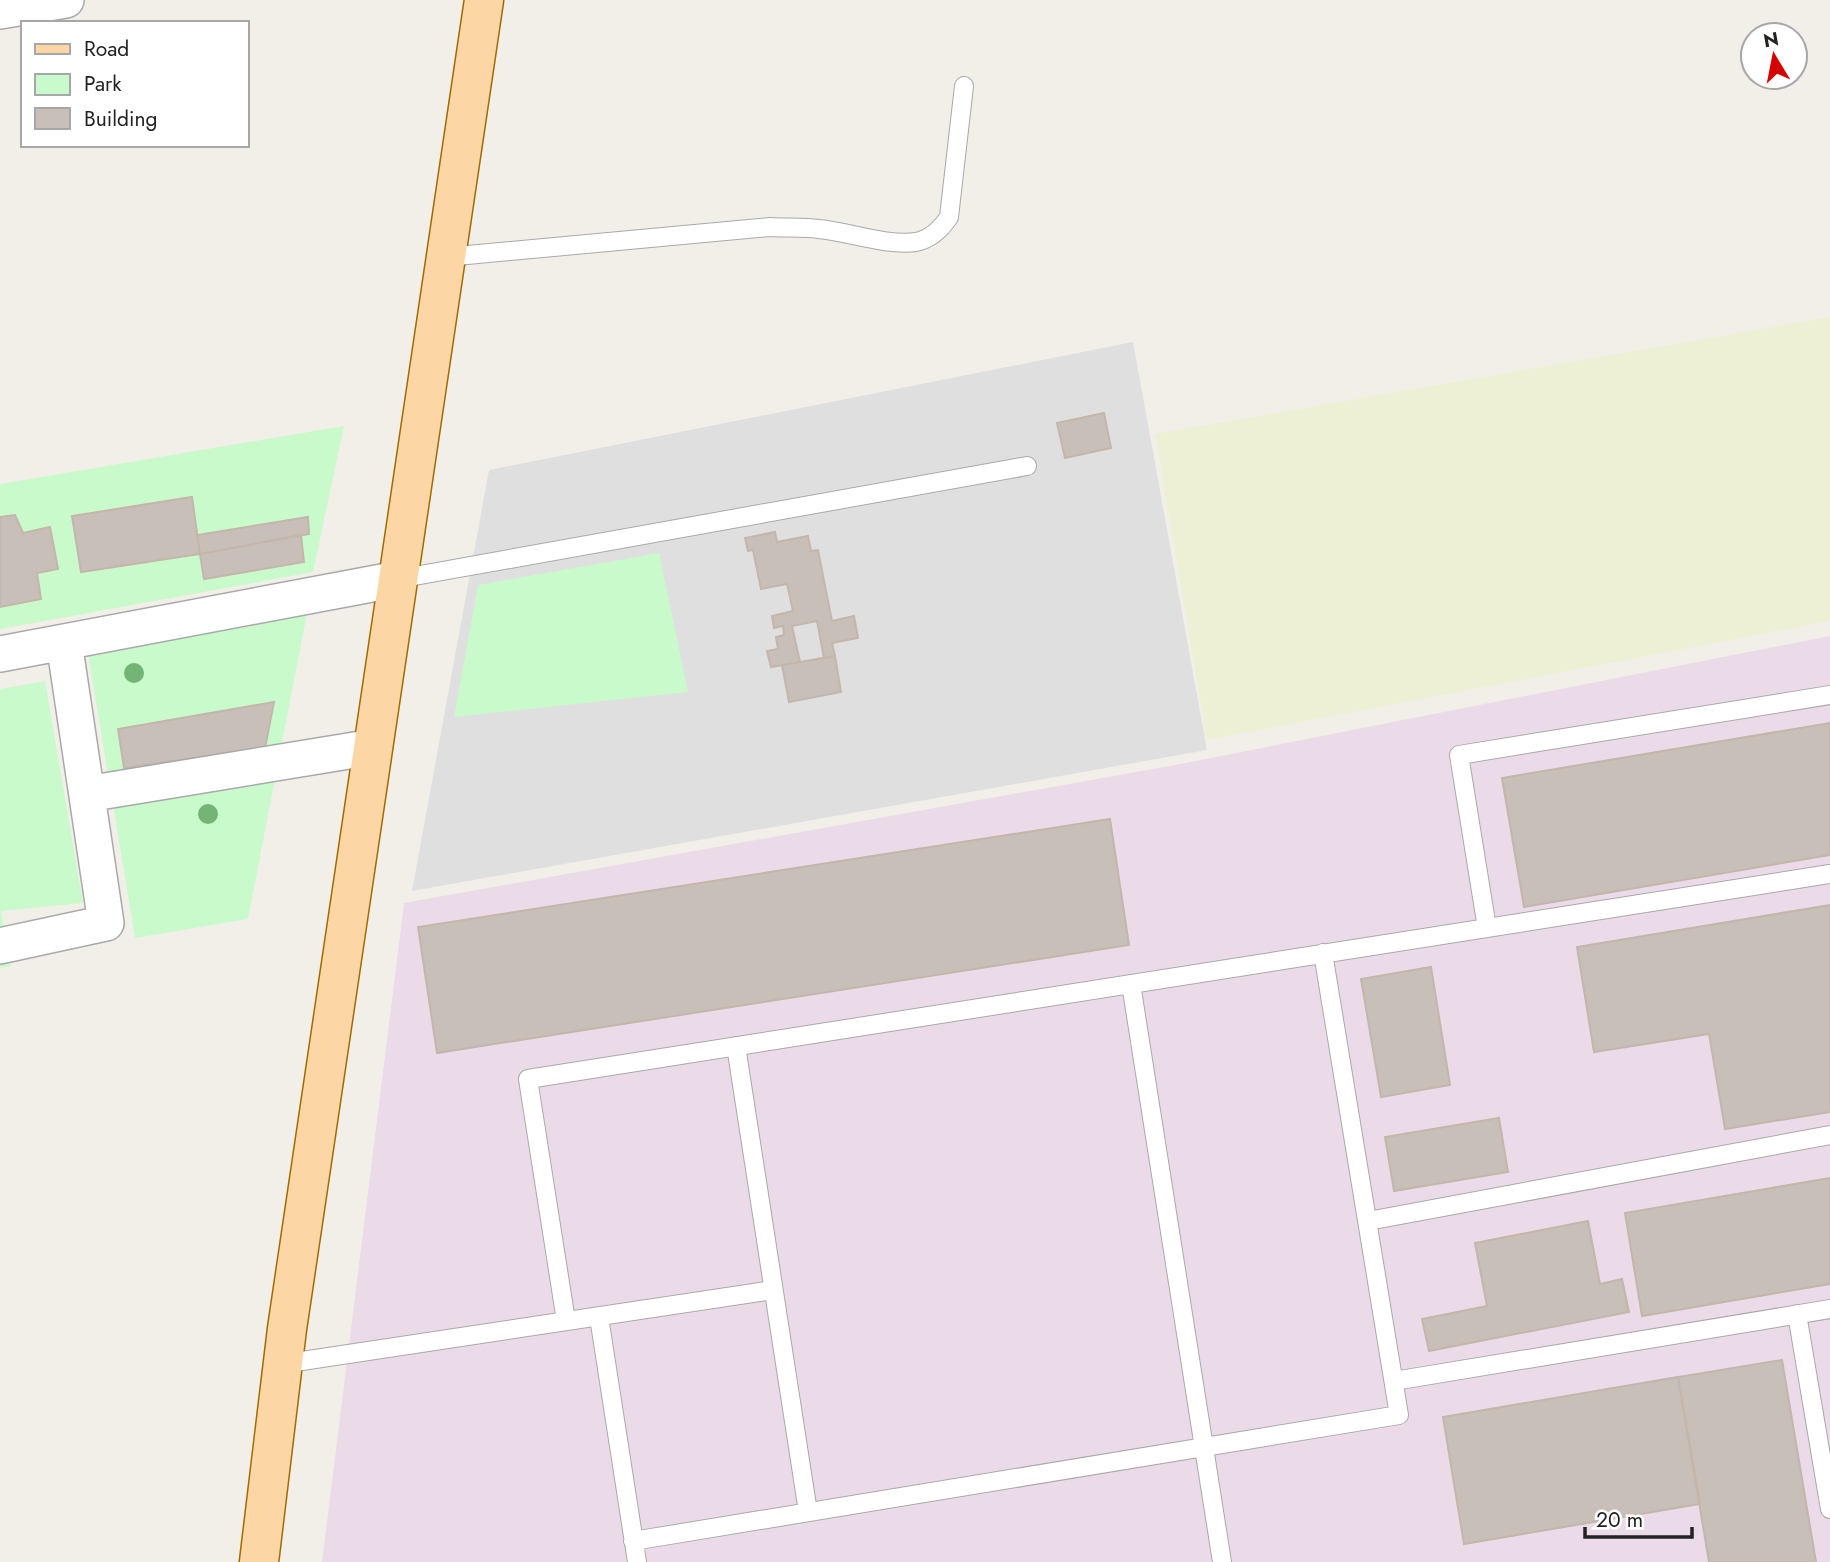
<svg xmlns="http://www.w3.org/2000/svg" width="1830" height="1562" font-family="Jost,sans-serif">
<rect width="100%" height="100%" fill="#f2efe9"/>
<path fill="#e0dfdf" d="M1133 342 1207 750 412 891 489 470Z"/>
<path fill="#ebdbe8" d="M1830 636V1562H322L404 903 1175 765Z"/>
<path fill="#eef0d5" d="M1830 317V621L1207 740 1155 434Z"/>
<path fill="#c8facc" d="M344 426 313 572 0 629V484Z
M659 553 688 692 454 717 478 585Z
M307 613 248 919 135 938 88 653Z
M45 681 83 903 1 911 11 966 0 968V689Z"/>
<path fill="#c7bfb8" stroke="#c4b6ab" stroke-width="2" d="M1104 413 1111 448 1065 458 1057 423Z
M192 497 200 554 81 572 72 516Z
M15 515 23 533 50 527 58 569 37 573 41 599 0 607V517Z
M308 517 309 534 200 554 197 535Z
M775 532 777 542 808 536 811 551 818 550 832 621 854 616 858 638 832 643 835 656 824 658 817 621 792 626 800 662 771 667 767 651 778 649 776 637 784 635 783 626 774 628 772 616 793 611 787 584 761 589 753 550 748 551 745 538Z
M301 535 304 562 204 579 200 554Z
M835 656 841 692 789 702 782 665Z
M274 702 265 748 124 768 118 729Z
M1830 723V855L1524 907 1502 778Z
M1110 819 1129 945 437 1053 418 927Z
M1830 905V1112L1725 1129 1709 1034 1594 1052 1577 947Z
M1431 967 1450 1085 1381 1097 1361 979Z
M1499 1118 1508 1172 1394 1191 1385 1137Z
M1830 1178V1284L1642 1316 1625 1213Z
M1588 1221 1600 1284 1622 1279 1629 1312 1429 1351 1422 1319 1487 1306 1475 1243Z
M1782 1360 1816 1562H1709L1678 1377Z
M1678 1377 1700 1504 1464 1544 1443 1417Z"/>
<g fill="none" stroke-linecap="round" stroke-linejoin="round">
<defs>
<path id="service" d="M446 257 770 227C786 228 803 227 819 229 849 232 886 246 916 242 931 239 941 229 949 217L964 86
M398 579 1027 466
M1487 928 1459 755 1830 695
M1131 984 1222 1562
M736 1046 808 1512
M1368 1221 1830 1135
M1797 1314 1830 1509
M599 1317 637 1562
M566 1321 528 1079 1830 874
M282 1364 773 1290
M1394 1381 1830 1309
M633 1541 1399 1415 1323 953"/>
<path id="minor" d="M0 11 66 0
M0 654 398 579
M87 794 373 747
M0 946 106 923 64 642"/>
<path id="primary" d="M259 1562 287 1329 484 0"/>
</defs>
<use href="#service" stroke="#a9a9a9" stroke-width="20"/>
<use href="#minor" stroke="#a9a9a9" stroke-width="38"/>
<use href="#primary" stroke="#a06b00" stroke-width="41"/>
<use href="#service" stroke="#fff" stroke-width="18"/>
<use href="#minor" stroke="#fff" stroke-width="35"/>
<use href="#primary" stroke="#fcd6a4" stroke-width="38"/>
</g>
<g fill="#74b475">
<circle cx="134" cy="673" r="10"/>
<circle cx="208" cy="814" r="10"/>
</g>
<rect x="21" y="21" width="228" height="126" fill="#ffffff" stroke="#a7a7a7" stroke-width="2"/>
<rect x="35" y="44" width="35" height="10" fill="#fcd6a4" stroke="#a7a7a7" stroke-width="2"/>
<text x="84" y="56" font-size="21" fill="#222222">Road</text>
<rect x="35" y="74" width="35" height="21" fill="#c8facc" stroke="#a7a7a7" stroke-width="2"/>
<text x="84" y="91" font-size="21" fill="#222222">Park</text>
<rect x="35" y="108" width="35" height="21" fill="#c7bfb8" stroke="#a7a7a7" stroke-width="2"/>
<text x="84" y="126" font-size="21" fill="#222222">Building</text>
<g transform="translate(1774 56) rotate(350)"><circle r="33" fill="#ffffff" stroke="#a7a7a7" stroke-width="2"/>
<path d="M0-5L12 26L0 18L-12 26Z" fill="#d40000"/>
<text y="-10" font-size="19" font-weight="bold" text-anchor="middle" fill="#222222">N</text>
</g>
<path d="M1585 1527v10h107v-10" fill="none" stroke="#222222" stroke-width="3.5"/>
<text x="1596" y="1527" font-size="21" fill="#222222" stroke="#ffffff" stroke-width="5" paint-order="stroke">20 m</text>
</svg>
